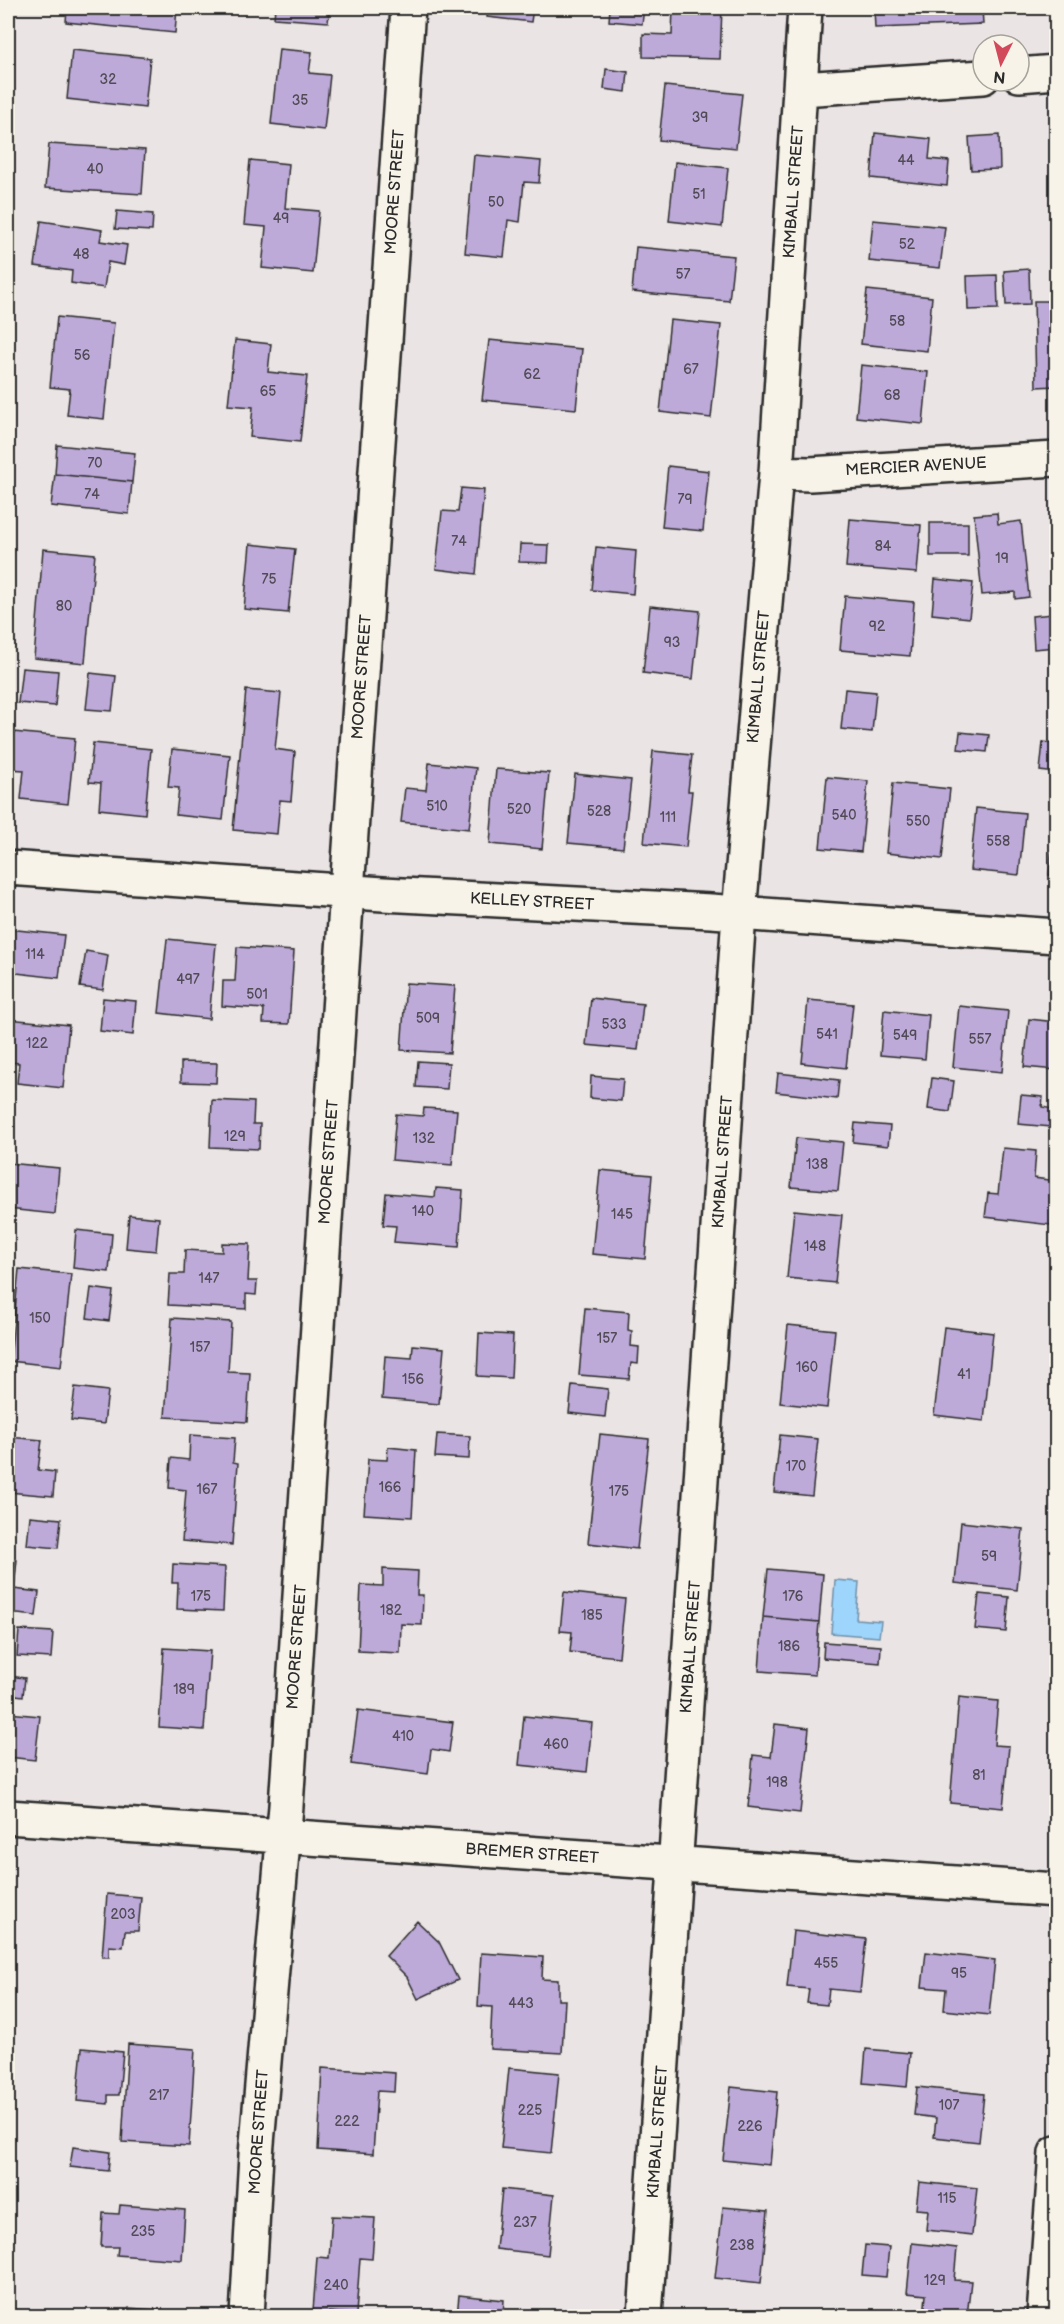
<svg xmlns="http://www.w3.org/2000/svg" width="1064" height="2324" font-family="'Balsamiq Sans',sans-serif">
<rect width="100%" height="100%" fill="#ebe4e5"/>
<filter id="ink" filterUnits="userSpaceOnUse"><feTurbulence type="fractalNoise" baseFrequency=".0167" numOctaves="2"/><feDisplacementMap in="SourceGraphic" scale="12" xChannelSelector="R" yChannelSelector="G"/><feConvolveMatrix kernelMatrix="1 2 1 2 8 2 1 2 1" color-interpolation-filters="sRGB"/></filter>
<g filter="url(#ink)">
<path fill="#9dd5fd" stroke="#6f91a9" stroke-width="1.5" d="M835 1580 859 1582 856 1619 881 1621 879 1637 831 1633Z"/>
<path fill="#bdaad9" stroke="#2b2b2b" stroke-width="1.5" d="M67 8H177L175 33 66 22Z
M275 8H330L328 22 274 18Z
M488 8H533L531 22 487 17Z
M610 8H644L642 24 609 21Z
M673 8H722L720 59 643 57V34L672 35Z
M874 8H982L983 24 875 28Z
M279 49 312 52 309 73 330 75 324 130 271 124Z
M72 50 150 58 145 108 67 99Z
M606 69 628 72 626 92 604 89Z
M665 86 742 94 736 148 659 140Z
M875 133 931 139 929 159 949 161 947 186 871 178Z
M999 135 1000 169 971 170 969 137Z
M49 144 145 150 142 194 45 188Z
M474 155 541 161 539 183 524 182 520 222 508 220 504 257 465 253Z
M250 160 289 164 285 208 319 211 313 273 262 268 266 227 244 225Z
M675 162 728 168 722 227 669 221Z
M117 211 153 214 152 231 115 229Z
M873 220 945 227 940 268 869 261Z
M41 221 102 230 100 241 127 245 124 265 108 262 104 288 71 283 72 271 35 266Z
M636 247 734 256 729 301 632 292Z
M1029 269 1030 304 1006 305 1004 271Z
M997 275 998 309 968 310 967 276Z
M867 290 932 297 927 351 861 344Z
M1034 301H1056V386L1036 387Z
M57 317 114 323 104 419 67 415 70 389 50 387Z
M670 320 721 325 711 418 660 412Z
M235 340 271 344 268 372 307 376 300 442 250 437 253 407 228 405Z
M489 340 582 349 576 409 482 400Z
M861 365 928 372 923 424 856 417Z
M57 445 135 453 132 482 55 474Z
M668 466 709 471 703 531 662 527Z
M55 474 132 482 129 514 51 506Z
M461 488 484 490 476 574 436 569 442 511 458 512Z
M997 513 998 524 1021 521 1029 597 1015 599V592L982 595 974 515Z
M850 519 921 525 917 573 846 567Z
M930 523H968V556H930Z
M250 544 295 549 288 613 244 609Z
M520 544 549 545 548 563 519 562Z
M596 547 636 551 633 594 592 590Z
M43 549 95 554 85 663 34 658Z
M935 579 973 583 969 618 932 614Z
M845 596 914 602 910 656 840 650Z
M650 606 700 611 693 679 643 673Z
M1053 614 1056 647 1034 649 1032 616Z
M22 668 58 671 55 706 18 703Z
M90 673 116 676 112 711 86 709Z
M845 689 876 692 872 732 841 729Z
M246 690 281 693 275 749 295 752 291 801 280 800 277 834 233 830Z
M13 732 75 738 68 804 21 799 24 770 9 769Z
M960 732 989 735 987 752 958 749Z
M1043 742 1056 744V773L1040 771Z
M93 743 151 749 145 814 99 809 101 783 89 782Z
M172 749 230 755 223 820 176 815 179 788 168 787Z
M653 751 692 755 688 791H692L686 847 644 843Z
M429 763 476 768 469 829 401 822 405 788 426 790Z
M496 769 549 773 542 849 490 844Z
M575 774 631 780 623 848 568 843Z
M827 777 868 781 861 852 820 848Z
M893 783 950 789 942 859 886 853Z
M976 808 1025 813 1019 875 970 870Z
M1055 814H1056V876L1049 875Z
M8 929 64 935 59 978 8 972Z
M167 939 216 944 209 1019 159 1013Z
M237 947 294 951 289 1024 263 1023 264 1009 222 1006 223 981H235Z
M86 951 108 955 103 990 80 987Z
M406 983 455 986 450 1053 401 1050Z
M103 998 136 1001 133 1035 100 1031Z
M591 998 643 1004 638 1050 586 1045Z
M808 1000 853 1004 846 1068 802 1063Z
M959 1006 1008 1011 1002 1072 953 1067Z
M884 1010 929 1015 925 1059 880 1055Z
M8 1019 69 1025 63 1088 17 1083 19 1063 8 1062Z
M1029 1019 1056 1022V1070L1024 1067Z
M418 1061 449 1063 447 1089 416 1087Z
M181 1062 217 1063 216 1083 181 1082Z
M778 1073 839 1080 837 1099 776 1092Z
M591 1076 623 1079 621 1101 590 1098Z
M932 1078 954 1081 950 1112 928 1109Z
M1021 1095 1043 1097 1042 1107 1053 1109 1051 1127 1018 1124Z
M212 1100 254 1102 253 1124H260L259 1149 210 1147Z
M424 1108 457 1110 452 1165 392 1160 396 1114 423 1116Z
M855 1123 890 1126 888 1146 853 1142Z
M796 1138 843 1142 838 1191 791 1187Z
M1003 1148 1036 1151 1034 1178 1056 1181 1051 1225 985 1217 988 1193 998 1194Z
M8 1163 59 1168 55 1214 8 1209Z
M600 1170 652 1175 645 1259 592 1254Z
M436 1188 463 1190 459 1247 394 1242 396 1226 383 1225 386 1193 435 1197Z
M794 1210 842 1215 835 1283 787 1278Z
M129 1215 159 1218 156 1251 126 1248Z
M76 1230 112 1234 109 1272 73 1268Z
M222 1243 250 1244 248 1281H257L256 1295 246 1294V1309L168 1305 170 1274H184L185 1250 222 1252Z
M19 1269 71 1274 61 1367 10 1361Z
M91 1288 113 1291 109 1321 87 1318Z
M585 1308 629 1312 628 1330 632 1331 631 1346 639 1347 638 1364 631 1363 629 1379 579 1375Z
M172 1318 231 1322 228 1372 250 1373 247 1422 165 1417Z
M788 1325 835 1330 827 1408 780 1403Z
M944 1327 993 1333 984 1421 934 1415Z
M479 1333 513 1335 511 1378 477 1376Z
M413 1345 444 1348 439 1404 382 1399 385 1356 412 1358Z
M572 1385 608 1389 605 1417 569 1413Z
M75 1387 108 1391 104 1424 71 1420Z
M437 1434 470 1436 469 1459 435 1457Z
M600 1434 649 1439 637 1549 588 1543Z
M190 1435 235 1438 233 1462 238 1463 232 1545 182 1541 186 1490 169 1488 171 1458 189 1460Z
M780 1435 818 1439 812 1496 774 1492Z
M8 1437 42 1440 38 1470 55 1472 53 1496 8 1492Z
M388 1447 416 1450 412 1517 364 1514 368 1459 387 1460Z
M30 1516 61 1519 58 1548 27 1545Z
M961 1522 1023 1529 1017 1590 955 1583Z
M8 1559 17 1560 14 1589 39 1592 36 1616 8 1613Z
M173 1564 225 1567 223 1611 177 1609 178 1583H172Z
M383 1569 418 1571 417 1595H423L422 1625 401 1624 400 1653 358 1651 361 1585 383 1586Z
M768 1569 823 1574 819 1622 763 1617Z
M564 1592 625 1599 619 1657 570 1652 572 1632 560 1631Z
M979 1594 1009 1597 1006 1632 975 1629Z
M763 1617 819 1622 815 1675 759 1671Z
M19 1630 53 1632 51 1658 17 1656Z
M824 1642 881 1646 880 1663 823 1658Z
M164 1648 210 1651 204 1730 159 1727Z
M8 1676 25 1678 23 1696 8 1694Z
M959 1697 998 1701 994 1745 1009 1746 1003 1808 950 1803Z
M358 1710 453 1722 449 1752 431 1749 428 1774 351 1764Z
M8 1713 40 1716 35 1760 8 1757Z
M524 1716 592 1723 587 1772 519 1765Z
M775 1724 809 1728 800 1813 748 1807 753 1755 771 1757Z
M107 1894 141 1897 138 1931H125L123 1947 109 1946V1957H102Z
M417 1921 439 1942 458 1980 418 1999 407 1977 386 1956Z
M793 1931 866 1939 860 1992 829 1989 827 2005 807 2003 809 1989 787 1987Z
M926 1952 995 1960 989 2015 944 2010 946 1989 922 1987Z
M481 1953 543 1957 542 1979 558 1980V2000H565L562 2053 490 2049 492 2007 478 2006Z
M128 2044 195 2049 189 2146 122 2142Z
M82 2048 123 2052 119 2095H108V2104L77 2101Z
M866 2049 910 2053 907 2087 863 2083Z
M322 2068 395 2073 394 2092 377 2091 373 2154 318 2150Z
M509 2068 559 2073 551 2153 501 2148Z
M731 2087 777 2092 770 2165 723 2160Z
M917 2087 984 2094 979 2142 934 2137 936 2118 914 2115Z
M73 2147 110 2152 108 2171 70 2167Z
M919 2182 977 2188 972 2235 926 2230 928 2210 916 2209Z
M502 2189 554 2195 548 2255 496 2249Z
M120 2205 185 2210 182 2260 117 2255 118 2247H101L103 2213 119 2214Z
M723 2207 768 2211 761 2283 715 2278Z
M332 2216 375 2218 372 2259 360 2258 356 2314 313 2311 317 2257 329 2258Z
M912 2243 957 2248 954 2280 971 2281 967 2316H924L926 2295 907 2293Z
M865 2245 889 2247 886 2277 862 2275Z
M459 2295 504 2300 503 2316H457Z
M129 2308 181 2312 180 2316H128Z
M716 2313 754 2316H716Z"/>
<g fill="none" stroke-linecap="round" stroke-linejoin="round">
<defs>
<path id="minor" d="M1019 75 1056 72
M801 89 983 77
M776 473 810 474 1056 459
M8 1817 1056 1890
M247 2316 256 2155 286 1806 347 891 408 8
M645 2316 739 914 776 473 805 8
M1044 2316 1056 2153"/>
<path id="tertiary" d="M8 868 383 894 711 911 1056 936"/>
</defs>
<use href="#minor" stroke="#2b2b2b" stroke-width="38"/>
<use href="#tertiary" stroke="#2b2b2b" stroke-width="38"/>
<use href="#minor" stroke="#f7f3e8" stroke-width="33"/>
<use href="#tertiary" stroke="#f7f3e8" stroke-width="33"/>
</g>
</g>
<g text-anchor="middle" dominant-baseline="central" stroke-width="6" stroke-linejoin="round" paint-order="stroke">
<g font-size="14" fill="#504b56">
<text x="108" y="79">32</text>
<text x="300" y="100">35</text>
<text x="700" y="117">39</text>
<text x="906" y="160">44</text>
<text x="95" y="169">40</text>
<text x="699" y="194">51</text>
<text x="496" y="202">50</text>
<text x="281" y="218">49</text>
<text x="907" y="244">52</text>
<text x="81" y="254">48</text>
<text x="683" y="274">57</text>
<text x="897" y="321">58</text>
<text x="82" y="355">56</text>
<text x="691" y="369">67</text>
<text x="532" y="374">62</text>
<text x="268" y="391">65</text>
<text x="892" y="395">68</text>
<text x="95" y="463">70</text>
<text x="92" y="494">74</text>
<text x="685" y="499">79</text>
<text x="459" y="541">74</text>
<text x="883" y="546">84</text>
<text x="1002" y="558">19</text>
<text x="269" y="579">75</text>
<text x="64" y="606">80</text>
<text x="877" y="626">92</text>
<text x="672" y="642">93</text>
<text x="437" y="806">510</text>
<text x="519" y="809">520</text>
<text x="599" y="811">528</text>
<text x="844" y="815">540</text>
<text x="668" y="817">111</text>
<text x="918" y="821">550</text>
<text x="998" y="841">558</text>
<text x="35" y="954">114</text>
<text x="188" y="979">497</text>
<text x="257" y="994">501</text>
<text x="428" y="1018">509</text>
<text x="614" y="1024">533</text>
<text x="827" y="1034">541</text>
<text x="905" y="1035">549</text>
<text x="980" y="1039">557</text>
<text x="37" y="1043">122</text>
<text x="235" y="1136">129</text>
<text x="424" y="1138">132</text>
<text x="817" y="1164">138</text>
<text x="423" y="1211">140</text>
<text x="622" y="1214">145</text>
<text x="815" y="1246">148</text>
<text x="209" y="1278">147</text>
<text x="40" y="1318">150</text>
<text x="607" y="1338">157</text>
<text x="200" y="1347">157</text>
<text x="807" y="1367">160</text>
<text x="964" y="1374">41</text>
<text x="413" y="1379">156</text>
<text x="796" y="1466">170</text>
<text x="390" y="1487">166</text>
<text x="207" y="1489">167</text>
<text x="619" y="1491">175</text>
<text x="989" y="1556">59</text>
<text x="201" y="1596">175</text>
<text x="793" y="1596">176</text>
<text x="391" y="1610">182</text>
<text x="592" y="1615">185</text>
<text x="789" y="1646">186</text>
<text x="184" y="1689">189</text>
<text x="403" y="1736">410</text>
<text x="556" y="1744">460</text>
<text x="979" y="1775">81</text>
<text x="777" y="1782">198</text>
<text x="123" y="1914">203</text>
<text x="826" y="1963">455</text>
<text x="959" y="1973">95</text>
<text x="521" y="2003">443</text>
<text x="159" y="2095">217</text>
<text x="949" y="2105">107</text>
<text x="530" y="2110">225</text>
<text x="347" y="2121">222</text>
<text x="750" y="2126">226</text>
<text x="947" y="2198">115</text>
<text x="525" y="2222">237</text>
<text x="143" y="2231">235</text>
<text x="742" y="2245">238</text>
<text x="935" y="2280">129</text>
<text x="336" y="2285">240</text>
</g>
<g font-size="16" fill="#2b2b2b" stroke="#f7f3e8">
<text transform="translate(395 192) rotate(-86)">MOORE STREET</text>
<text transform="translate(794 192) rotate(-86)">KIMBALL STREET</text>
<text transform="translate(916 467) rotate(-3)">MERCIER AVENUE</text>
<text transform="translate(362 677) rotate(-86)">MOORE STREET</text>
<text transform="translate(759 677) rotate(-85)">KIMBALL STREET</text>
<text transform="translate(532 902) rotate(3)">KELLEY STREET</text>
<text transform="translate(329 1162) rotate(-86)">MOORE STREET</text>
<text transform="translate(723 1162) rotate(-86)">KIMBALL STREET</text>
<text transform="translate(297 1647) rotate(-86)">MOORE STREET</text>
<text transform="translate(691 1647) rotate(-86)">KIMBALL STREET</text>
<text transform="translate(532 1854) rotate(4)">BREMER STREET</text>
<text transform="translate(259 2132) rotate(-86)">MOORE STREET</text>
<text transform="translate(658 2132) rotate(-86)">KIMBALL STREET</text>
</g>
</g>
<rect width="1064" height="2324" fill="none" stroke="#f7f3e8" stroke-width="30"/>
<rect x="15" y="15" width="1034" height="2294" fill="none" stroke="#2b2b2b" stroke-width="2" filter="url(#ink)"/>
<g transform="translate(1001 63) rotate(186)"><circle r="28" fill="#f7f3e8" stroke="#a5a39c" stroke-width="1.5"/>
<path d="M0-4.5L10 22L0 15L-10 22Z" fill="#d1495b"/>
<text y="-9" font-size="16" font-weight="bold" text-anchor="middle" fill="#2b2b2b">N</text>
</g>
</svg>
